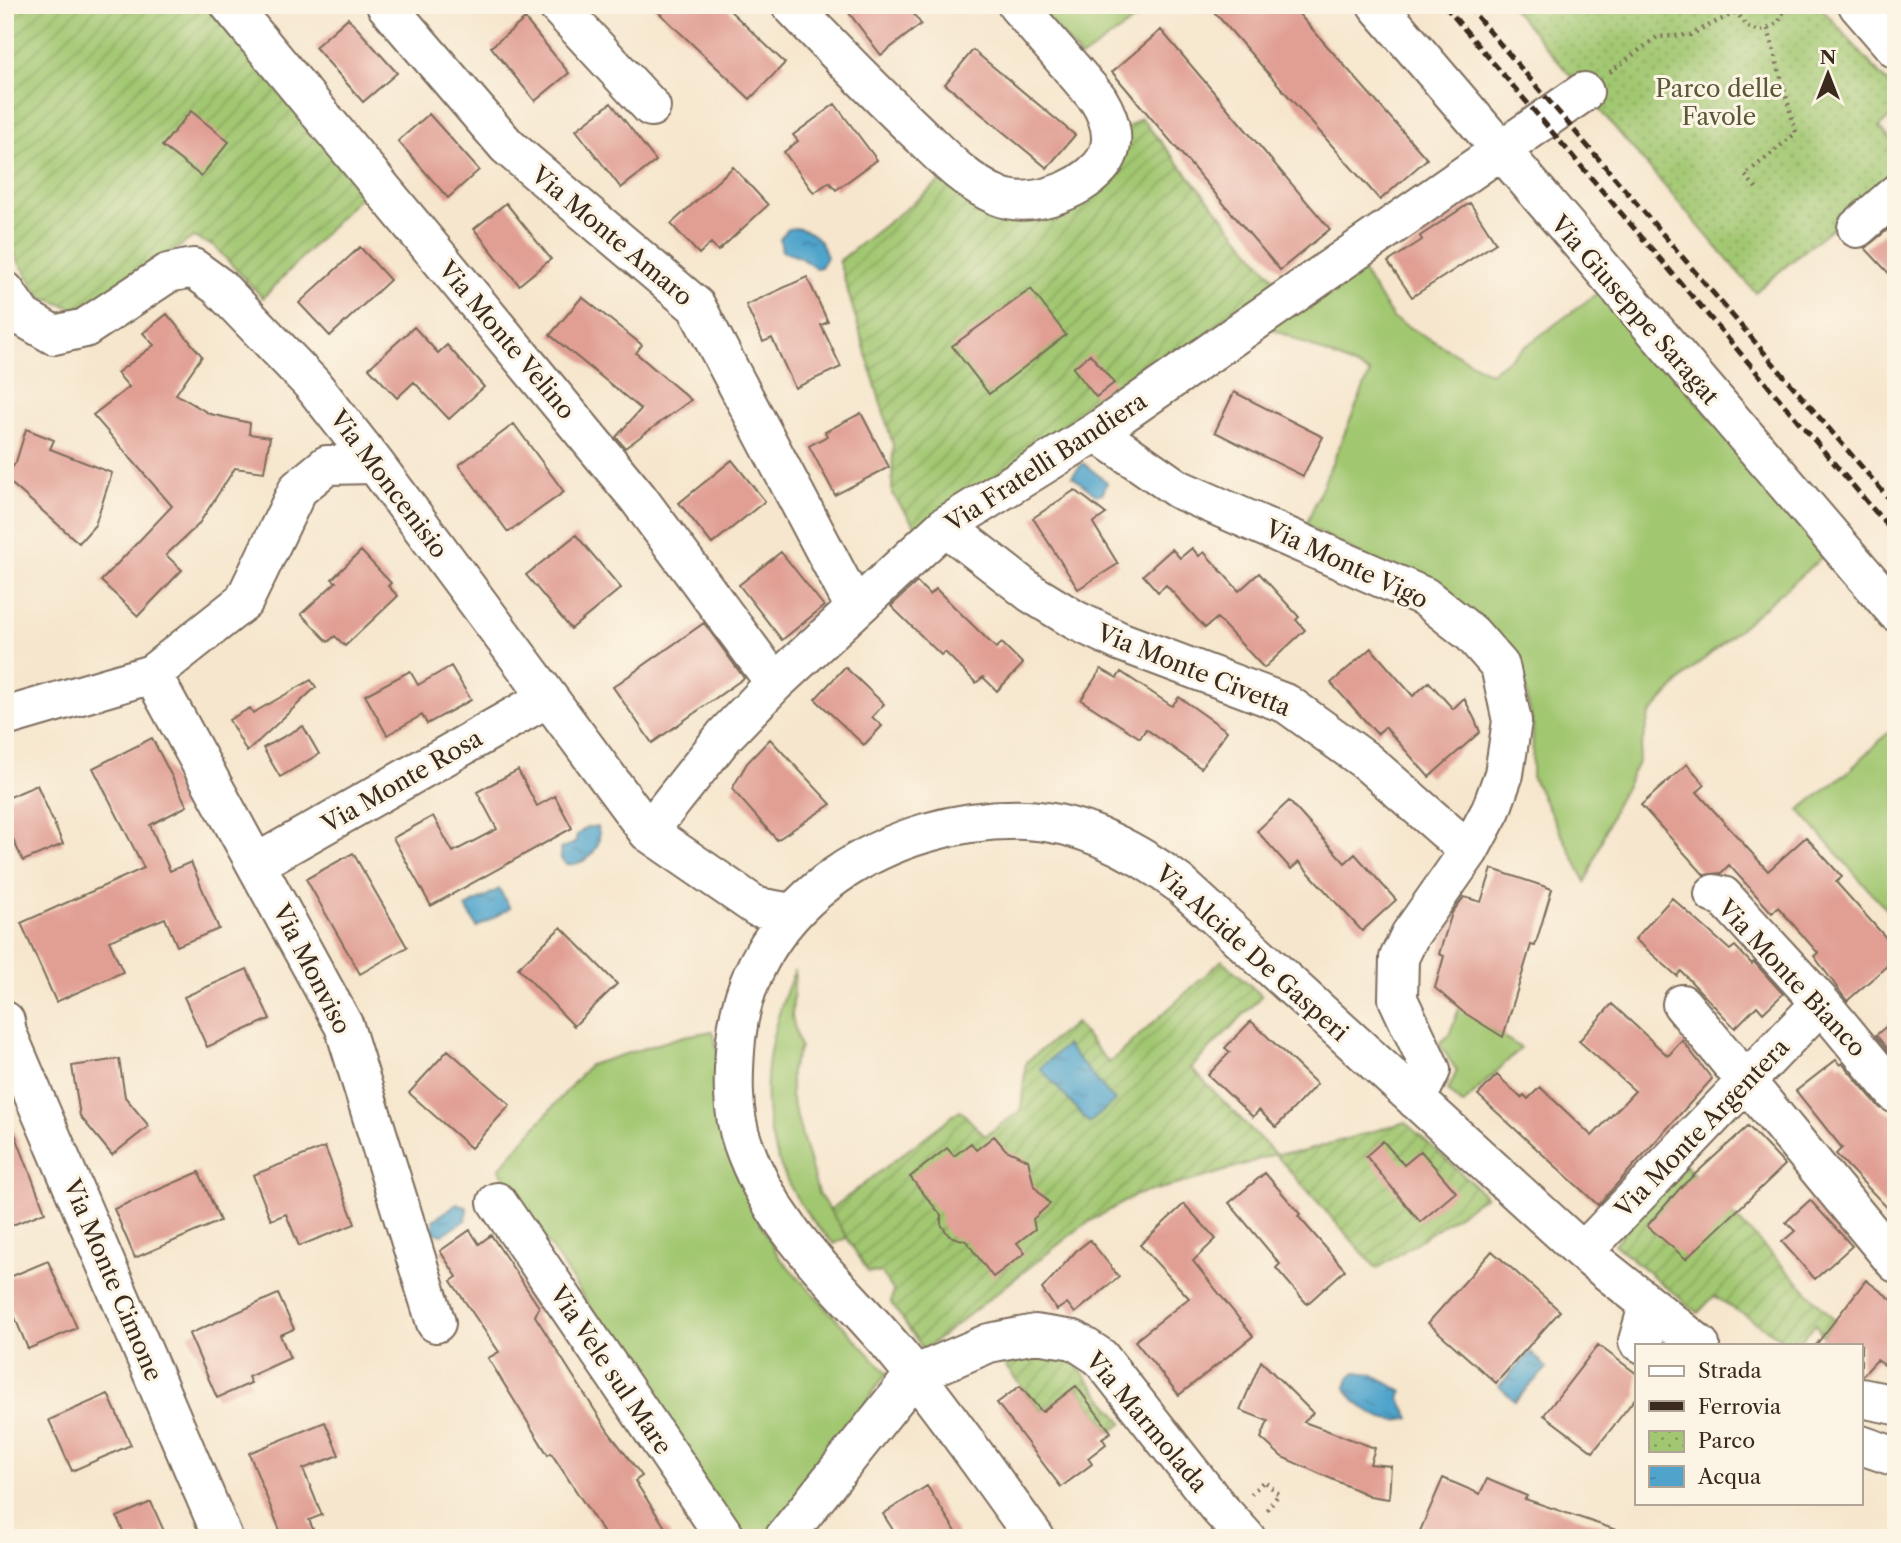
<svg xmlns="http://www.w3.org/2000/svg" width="1901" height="1543" font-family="'Libre Caslon Text',serif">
<defs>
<pattern id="park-dots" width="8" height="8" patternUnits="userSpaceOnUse" patternTransform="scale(1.75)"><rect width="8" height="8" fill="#a2c771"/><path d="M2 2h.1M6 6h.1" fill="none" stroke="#85a25c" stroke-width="1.8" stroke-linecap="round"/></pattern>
<pattern id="garden-furrows" width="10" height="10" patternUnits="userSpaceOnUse" patternTransform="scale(1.75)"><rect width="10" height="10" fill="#a2c771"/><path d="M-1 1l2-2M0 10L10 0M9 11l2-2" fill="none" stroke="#85a25c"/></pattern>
<pattern id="water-ripples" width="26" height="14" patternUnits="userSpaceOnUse" patternTransform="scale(1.75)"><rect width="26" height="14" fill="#50a4cc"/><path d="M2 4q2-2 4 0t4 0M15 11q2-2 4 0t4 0" fill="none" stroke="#4486a5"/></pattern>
</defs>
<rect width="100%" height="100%" fill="#fcf5e5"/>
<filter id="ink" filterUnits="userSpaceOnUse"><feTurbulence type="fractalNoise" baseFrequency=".0143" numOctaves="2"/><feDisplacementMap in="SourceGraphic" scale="14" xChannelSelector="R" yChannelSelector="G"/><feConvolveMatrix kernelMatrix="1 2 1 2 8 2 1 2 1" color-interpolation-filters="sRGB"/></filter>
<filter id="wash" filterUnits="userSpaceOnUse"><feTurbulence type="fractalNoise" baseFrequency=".00686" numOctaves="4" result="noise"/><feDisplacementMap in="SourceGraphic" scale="28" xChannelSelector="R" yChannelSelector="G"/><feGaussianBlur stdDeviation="1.57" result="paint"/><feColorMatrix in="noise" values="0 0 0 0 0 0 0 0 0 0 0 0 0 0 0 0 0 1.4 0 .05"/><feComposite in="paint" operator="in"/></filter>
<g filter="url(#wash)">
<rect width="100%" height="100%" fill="#f6e6cd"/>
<path fill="#a2c771" stroke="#6e7848" stroke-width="2" d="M1038 5H1156L1081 58Z
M1356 261 1393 318 1490 373 1600 291 1828 552 1687 674 1649 715 1637 765 1614 808 1586 882 1532 777 1533 727 1520 660 1484 623 1306 525 1370 373 1266 326Z
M1896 725V921L1799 810 1847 773Z
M795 970 792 1017 800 1048 791 1069V1096L818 1193 848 1237 834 1244C752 1163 752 1070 795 970Z
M1461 1003 1494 1031 1521 1048 1462 1105 1448 1090 1457 1071 1439 1044 1449 1035Z
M713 1031 745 1181 758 1219 779 1257 887 1373 768 1538H742L499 1169 589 1065 684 1036Z"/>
<path fill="url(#park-dots)" stroke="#6e7848" stroke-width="2" d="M1510 5H1819L1896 93V112L1879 127 1896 145V174L1755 292Z"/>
<path fill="url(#garden-furrows)" stroke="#6e7848" stroke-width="2" d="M5 5H215L367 189 263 298 214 246 193 237 103 302 75 309 41 297 5 240Z
M1141 118 1285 292 919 531 892 494 893 445 839 261 946 177 1011 207Z
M1222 960 1262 996 1191 1068 1275 1154 1301 1152 1405 1122 1486 1196 1377 1269 1275 1154 1206 1177 1136 1195 1082 1226 924 1350 891 1303 893 1290 881 1273 868 1272 830 1210 960 1110 985 1136 1021 1110 1026 1062 1075 1023 1109 1063Z
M1683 1163 1835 1320 1823 1336 1815 1324 1797 1345H1792L1714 1296 1698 1313 1614 1244Z
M1016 1353H1058L1073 1361 1123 1423 1111 1432 1076 1386 1042 1412 998 1357Z"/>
<path fill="url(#water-ripples)" stroke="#466775" stroke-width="2" d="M796 228C814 231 821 240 827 257L821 267 815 268 799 257 782 251 780 239 788 229Z
M1083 463 1107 482 1103 493 1096 495 1072 476Z
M587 827H597C606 845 585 868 566 864L561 859 560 849 575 843 577 835Z
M499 889 510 908 477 927 466 907Z
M1066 1045 1115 1101 1089 1123 1040 1068Z
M457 1204 467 1207 466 1220 442 1235 433 1232V1220Z
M1531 1352 1547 1368 1515 1401 1499 1386Z
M1356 1372 1372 1374 1403 1392 1399 1398 1410 1418C1387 1427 1356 1408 1346 1388L1349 1378Z"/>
<g id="blocks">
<path fill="#e19f94" d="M651 5H724L785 63 750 99Z
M843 5H907L921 24 881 55Z
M1208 5H1291L1427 159 1380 200Z
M348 18 397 73 363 102 315 47Z
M525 19 569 73 535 101 491 47Z
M1161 30 1330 229 1280 270 1112 72Z
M973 50 1075 135 1047 168 945 84Z
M611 103 656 161 621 188 576 130Z
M835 104 877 160 836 190 829 182 814 193 784 152 798 141 793 135Z
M191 111 229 142 201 176 162 146Z
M429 114 479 170 448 198 398 141Z
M733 167 768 205 718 251 711 243 699 254 671 224Z
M506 203 551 259 519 285 474 229Z
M1470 203 1496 243 1412 297 1388 262 1422 240 1420 236Z
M1896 223V281L1865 248Z
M360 247 390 280 330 336 299 303Z
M807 277 828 322 821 325 841 367 795 388 772 338 763 342 746 305Z
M1031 289 1066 335 989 394 952 346Z
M582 297 642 345 636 353 691 400 625 448 616 437 641 409 550 335Z
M167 314 202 356 176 394 210 414 250 423 249 434 270 437 264 472 235 468 198 525 166 555 182 570 138 616 101 581 172 506 93 415 129 387 117 373 154 345 143 333Z
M414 327 438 353 447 345 484 387 449 419 414 382 397 398 369 368Z
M1090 354 1114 383 1096 397 1073 368Z
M1234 392 1323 437 1303 476 1215 432Z
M861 413 889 467 835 495 809 446 827 436 825 432Z
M514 424 564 492 508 532 459 465Z
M26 429 54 440 50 449 112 473 95 525 79 543 5 478 16 462Z
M732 460 765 501 712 544 679 503Z
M1075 490 1106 514 1093 523 1118 564 1078 589 1033 518Z
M576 535 621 588 571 629 526 575Z
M1192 548 1199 556 1204 552 1239 591 1259 573 1299 617 1296 620 1305 630 1264 668 1217 618 1205 628 1166 585 1158 592 1143 575 1172 549 1180 558Z
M361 551 391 583 388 586 398 596 345 646 335 636 328 642 301 614 336 582 332 579Z
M781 552 824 606 782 640 739 585Z
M917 582 930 595 936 589 996 648 1002 643 1023 664 997 691 983 677 976 683 945 652 941 655 891 606Z
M704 623 744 678 652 743 613 687Z
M1371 648 1413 696 1429 682 1453 709 1464 698 1475 720 1480 732 1429 777 1385 727 1377 734 1331 683Z
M451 666 471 700 427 724 422 715 387 735 365 695 410 671 418 685Z
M845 667 884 704 872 717 882 726 864 745 815 699Z
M1101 669 1117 678 1121 672 1172 706 1179 697 1227 731 1201 768 1146 729 1140 738 1081 700Z
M311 680 316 687 247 752 229 720 250 708 253 713Z
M303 726 319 754 280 777 263 748Z
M152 738 187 806 150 825 170 871 191 862 219 929 177 946 165 918 109 941 123 972 56 1002 21 923 144 868 93 768Z
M770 739 831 804 777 840 732 789 747 763Z
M1687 764 1705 785 1697 792 1768 871 1806 837 1842 877 1836 882 1896 949V958L1847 1001 1814 956 1818 953 1778 907 1772 913 1729 865 1721 873 1704 875 1641 805Z
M518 770 537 806 555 796 572 828 431 906 393 838 433 816 453 852 497 829 477 792Z
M37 785 63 844 23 861 5 822V799Z
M1289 801 1345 863 1355 854 1396 900 1362 931 1299 862 1291 869 1257 831Z
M353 853 407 947 360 974 306 879Z
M1492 869 1552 889 1535 946 1531 945 1503 1037 1463 1012 1435 988 1444 956 1439 954 1452 913 1464 897 1481 902Z
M1672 898 1730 950 1735 946 1752 964 1754 962 1783 994 1763 1013 1757 1006 1735 1028 1681 971 1677 976 1635 939Z
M561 927 617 984 574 1026 518 968Z
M247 969 270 1019 207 1047 184 997Z
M1612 1004 1668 1056 1682 1040 1712 1079 1598 1205 1478 1095 1497 1075 1521 1098 1524 1095 1528 1099 1540 1087 1592 1136 1635 1091 1579 1041Z
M1896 1018V1059L1876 1035Z
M1251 1021 1317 1084 1276 1127 1259 1110 1253 1117 1208 1075 1230 1052 1225 1048Z
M448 1050 510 1105 471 1148 409 1093Z
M119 1059 125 1097 149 1126 112 1155 80 1116 72 1066Z
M1836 1060 1840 1065 1842 1063 1880 1108 1896 1115V1217L1836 1154 1842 1148 1796 1091Z
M7 1113 45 1212 5 1228V1114Z
M1748 1126 1785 1165 1686 1259 1647 1226 1681 1187Z
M994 1136 1006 1150 1028 1160 1034 1186 1050 1204 1033 1219 1035 1229 1017 1243 1025 1253 993 1277 966 1241 949 1236 941 1224V1215L910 1177 947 1148 954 1156 971 1143 976 1150Z
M1383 1141 1404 1165 1421 1151 1456 1192 1420 1222 1366 1156Z
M325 1147 355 1224 299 1246 286 1214 271 1220 253 1175Z
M199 1172 220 1221 135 1258 114 1209Z
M1265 1173 1300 1214 1298 1216 1345 1270 1307 1304 1276 1268 1280 1264 1229 1203Z
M1810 1200 1852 1246 1815 1279 1782 1242 1795 1231 1786 1222Z
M1184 1204 1216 1239 1193 1261 1253 1336 1179 1395 1135 1341 1189 1298 1140 1245Z
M470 1230 479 1244 491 1235 539 1307 535 1316 608 1431 642 1476 635 1481 672 1538H607L551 1453 548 1455 488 1358 499 1352 451 1281 457 1277 440 1251Z
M1090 1240 1119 1277 1075 1313 1067 1303 1057 1310 1042 1289 1076 1251Z
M1492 1251 1560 1311 1496 1383 1428 1323Z
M48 1261 77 1328 28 1349 5 1294V1279Z
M1866 1280 1896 1303V1353L1886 1366 1877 1360 1861 1377V1345H1816Z
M278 1294 294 1329 280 1335 290 1358 248 1377 251 1383 217 1398 189 1334Z
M1598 1345 1637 1374V1396L1593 1452 1544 1415Z
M1261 1361 1313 1413 1304 1422 1375 1448 1370 1464 1391 1466 1389 1499 1370 1496 1282 1457 1261 1438 1268 1421 1240 1410Z
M1020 1386 1042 1412 1076 1386 1111 1432 1102 1438 1106 1444 1088 1458 1092 1464 1061 1487 997 1403Z
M108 1394 131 1445 72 1471 49 1420Z
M325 1422 339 1455 303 1469 322 1515 309 1520 317 1538H283L249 1453Z
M1443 1478 1480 1494 1487 1479 1527 1496 1525 1499 1628 1534 1627 1538H1417Z
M927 1486 960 1538H898L883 1514Z
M151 1502 167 1538H126L117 1517Z"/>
</g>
</g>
<g filter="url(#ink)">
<use href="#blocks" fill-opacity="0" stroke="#7c6c5b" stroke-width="2"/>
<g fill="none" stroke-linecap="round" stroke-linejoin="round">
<defs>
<path id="minor" d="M230 5 638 498 775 683
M386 5 507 146 696 306 855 608
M557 5 651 107
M791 5C832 48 872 89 915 130 940 154 965 182 998 196 1029 209 1078 192 1100 167 1119 146 1111 120 1098 99L1017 5
M1377 5 1896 612
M1858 5 1896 49
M1857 228 1896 194
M5 291 23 317 54 335 85 328 168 273 193 268 219 287 312 384 375 464 648 832 757 907 792 913
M1096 432 1178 489 1425 597 1472 634 1500 666 1512 721 1504 774 1491 810 1469 851 1410 935 1399 958 1398 999 1431 1070 1416 1100
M945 526 1031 593 1075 620 1119 641 1287 704 1366 761 1469 851
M152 674 344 1026 436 1323
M5 717 152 674 244 601 298 489 327 465 375 464
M648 832 725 735 775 683 945 526 1096 432 1584 92
M257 863 547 698
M1714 894 1723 896 1821 1003 1896 1094
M1682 1004 1896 1263
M5 1021 7 1033 223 1538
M497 1202 726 1538
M1583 1252 1821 1003
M1645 1345 1638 1341 1648 1306
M1861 1398 1896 1405
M1861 1445 1896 1457
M784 1538 914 1375 989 1343 1035 1334 1074 1340 1100 1357 1217 1506 1246 1538
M1035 1538C990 1477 947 1413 898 1354 840 1284 774 1233 743 1144 731 1112 733 1072 736 1039 750 899 893 816 1025 820 1082 822 1136 851 1180 884L1583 1252 1700 1345"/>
</defs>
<use href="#minor" stroke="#7c6c5b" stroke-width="42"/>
<path stroke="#7c6c5b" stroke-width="4.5" stroke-dasharray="2 5" stroke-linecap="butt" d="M1731 5 1748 27 1761 31 1779 22 1786 5
M1610 72 1657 37 1690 35 1736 12
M1756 188 1745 175 1796 133 1768 29
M1251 1494 1264 1481 1279 1494 1265 1512"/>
<use href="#minor" stroke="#fff" stroke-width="38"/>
<path stroke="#3b2a1e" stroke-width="5" stroke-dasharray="10 5" stroke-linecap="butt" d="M1444 5 1896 536
M1467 5 1896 507"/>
</g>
</g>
<g text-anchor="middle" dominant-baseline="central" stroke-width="6" stroke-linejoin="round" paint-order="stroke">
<g font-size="24" fill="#5a5937" stroke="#fcf5e5">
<text x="1719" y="88">Parco delle<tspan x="1719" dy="28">Favole</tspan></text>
</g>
<g font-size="24" fill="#3b2a1e" stroke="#fcf5e5">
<text transform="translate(612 236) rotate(40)">Via Monte Amaro</text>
<text transform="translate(1635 310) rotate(49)">Via Giuseppe Saragat</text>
<text transform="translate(507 340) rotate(50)">Via Monte Velino</text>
<text transform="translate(1046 462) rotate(-33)">Via Fratelli Bandiera</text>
<text transform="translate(389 484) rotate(53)">Via Moncenisio</text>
<text transform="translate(1347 564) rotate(25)">Via Monte Vigo</text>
<text transform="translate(1194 670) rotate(22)">Via Monte Civetta</text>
<text transform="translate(402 781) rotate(-30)">Via Monte Rosa</text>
<text transform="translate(1252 953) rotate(42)">Via Alcide De Gasperi</text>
<text transform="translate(312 969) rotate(63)">Via Monviso</text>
<text transform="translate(1792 978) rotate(47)">Via Monte Bianco</text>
<text transform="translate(1702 1128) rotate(-46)">Via Monte Argentera</text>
<text transform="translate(113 1280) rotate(67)">Via Monte Cimone</text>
<text transform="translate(611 1370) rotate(56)">Via Vele sul Mare</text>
<text transform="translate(1147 1422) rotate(50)">Via Marmolada</text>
</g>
</g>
<rect width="1901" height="1543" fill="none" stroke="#fcf5e5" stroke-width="28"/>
<rect x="1635" y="1344" width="228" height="161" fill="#fcf5e5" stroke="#afa495" stroke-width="2"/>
<rect x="1649" y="1366" width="35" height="10" fill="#ffffff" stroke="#afa495" stroke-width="2"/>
<text x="1698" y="1378" font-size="21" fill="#3b2a1e">Strada</text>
<rect x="1649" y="1401" width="35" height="10" fill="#3b2a1e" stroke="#afa495" stroke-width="2"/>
<text x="1698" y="1414" font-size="21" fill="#3b2a1e">Ferrovia</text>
<rect x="1649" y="1431" width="35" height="21" fill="url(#park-dots)" stroke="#afa495" stroke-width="2"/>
<text x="1698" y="1448" font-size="21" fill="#3b2a1e">Parco</text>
<rect x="1649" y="1466" width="35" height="21" fill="url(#water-ripples)" stroke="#afa495" stroke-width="2"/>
<text x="1698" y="1484" font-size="21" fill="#3b2a1e">Acqua</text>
<g transform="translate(1828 74)" stroke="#fcf5e5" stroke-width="5" paint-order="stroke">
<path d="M0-5L12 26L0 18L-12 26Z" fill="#3b2a1e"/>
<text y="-10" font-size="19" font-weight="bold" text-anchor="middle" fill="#3b2a1e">N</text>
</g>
</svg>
